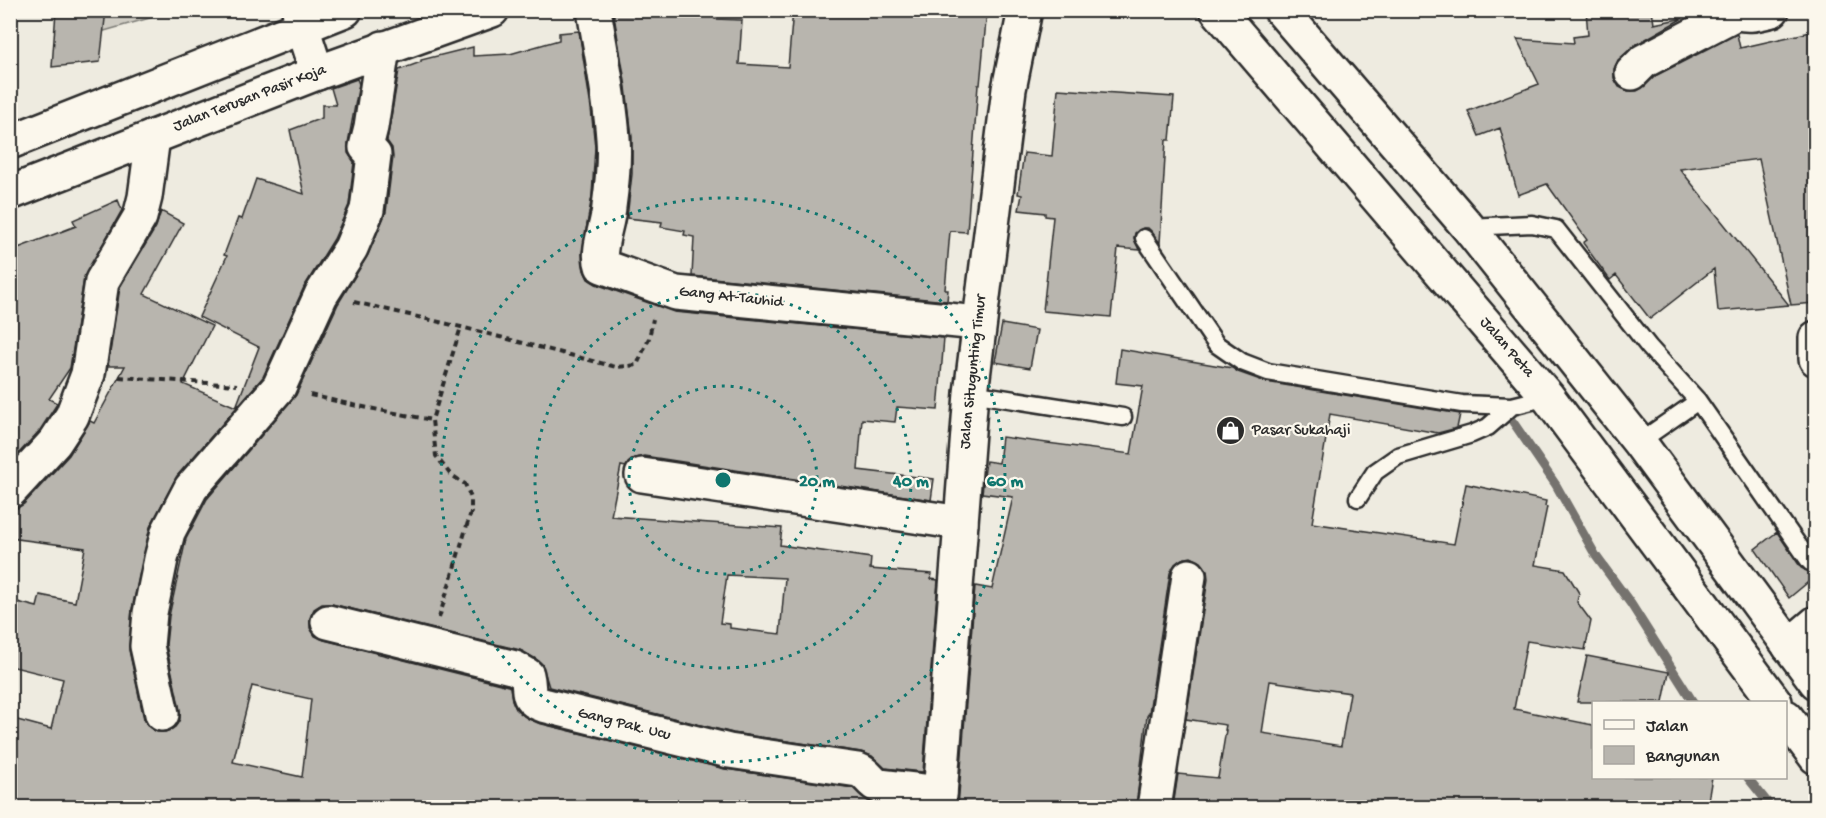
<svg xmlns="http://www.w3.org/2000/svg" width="1826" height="818" font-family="'Gochi Hand',sans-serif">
<rect width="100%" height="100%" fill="#eeebe0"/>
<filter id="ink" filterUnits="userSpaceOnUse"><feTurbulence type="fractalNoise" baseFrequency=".0167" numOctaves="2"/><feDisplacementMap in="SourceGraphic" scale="12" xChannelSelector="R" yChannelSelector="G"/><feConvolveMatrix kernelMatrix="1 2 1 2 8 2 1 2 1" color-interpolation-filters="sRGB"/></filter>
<g filter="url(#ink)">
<path fill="#cecbc2" stroke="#7c7b76" stroke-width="1.5" d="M68 11H174L66 42Z"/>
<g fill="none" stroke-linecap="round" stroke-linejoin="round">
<path stroke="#74726e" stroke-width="9" d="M1513 422 1556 485 1596 556 1631 604 1693 702
M1748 778 1772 808"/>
</g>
<path fill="#b8b5ae" stroke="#2b2b2b" stroke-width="1.5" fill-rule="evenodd" d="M63 10H106L100 62 52 67 56 11Z
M613 10H715V19L742 20 739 64 788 67 793 10H987L980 85H978L967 232 950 231 945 290H948L947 301 692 276 694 237 684 235 685 231 661 227 662 222 627 218 632 174V137L626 87Z
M1586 10H1652L1654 24 1683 18 1635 45 1618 60 1614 69V78L1619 87 1628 91H1637L1645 86 1655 76 1737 34 1740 48 1815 31V303L1791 305 1759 159 1680 169 1789 305 1718 311 1714 269 1650 319 1616 275 1610 280 1583 243 1587 240 1547 184 1518 195 1500 128 1479 136 1468 111 1539 84 1517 39 1574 43 1573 37 1588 35Z
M579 31 591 108 595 147 592 196 582 253 584 270 588 279 596 284 674 312 944 338 938 410 897 407 895 422 862 419 858 470 934 479 931 500 644 456 635 458 628 463 626 467 621 466 611 516 782 528 780 545 871 558 870 569 932 574 931 579 938 580 923 772 885 768 872 756 861 752 733 733 549 687 542 664 536 659 520 650 332 604H322L314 609 310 618V628L315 636 324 640 508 686 510 687 512 700 516 709 527 718 538 723 725 769 853 788 862 797 871 803 902 807H10V718L51 729 63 679 10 666V600L37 607 40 595 75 602 85 548 10 538V509H16L24 504 69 455 90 421 94 423 125 366H108L120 287 156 227 161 211 183 223 144 294 212 326 183 384 236 407 259 347 199 317 227 256 224 255 238 218 242 219 256 179 304 194 290 130 322 118V105H336L331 88 357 79 359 84 348 143V153L354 162 349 205 334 239 304 287 263 377 177 476 150 527 132 609 129 650 144 719 149 727 157 732H165L175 727 180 719V710L166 645 169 616 186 539 207 499 296 395 338 304 368 255 386 212 393 157 392 148 387 141 399 70 421 62V60L473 47V56L510 54 559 40V33ZM727 575 785 578 780 634 730 628V624L720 623ZM252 686 311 699 302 777 233 762Z
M1058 89 1174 97 1170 140H1166L1160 243 1152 232 1148 228H1143L1135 233 1134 238 1139 250 1118 248 1111 317 1043 311 1053 217 1045 216V213L1019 210 1022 195 1018 194 1024 153 1052 156Z
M118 200 122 210 84 278 70 368 49 399 57 403 55 407 40 430 10 463V251L76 226 73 220Z
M1002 324 1037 330 1030 368 995 362Z
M1120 349 1232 368 1238 372 1266 382 1460 414 1457 428 1438 433 1330 414 1312 523 1454 544 1466 484 1546 501 1545 506 1547 507 1535 565 1565 570 1579 593 1577 602 1591 621 1585 650 1527 641 1514 709 1593 725V777H1712L1707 807H1173L1178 774 1218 778 1226 730H1225L1226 725 1186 719 1208 579 1207 570 1201 562 1191 557 1182 559 1175 564 1170 573 1149 713 1147 716 1136 807H958L975 586 992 589 1013 497 982 493 986 461 999 463 1002 437 1131 454 1143 386 1116 383ZM1270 681 1350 693 1341 746 1262 733Z
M1777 532 1801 568 1810 572 1813 578 1789 598 1755 549Z
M1587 656 1669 672 1663 702H1577Z"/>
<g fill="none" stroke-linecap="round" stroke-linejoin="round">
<defs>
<path id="service" d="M1468 227 1532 224 1556 229 1649 347 1698 401 1810 562
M1144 238 1216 344 1242 362 1268 372 1462 404 1512 406 1548 397
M971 393 1123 417
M1639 442 1698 401
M1358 498 1375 472 1398 456 1472 434 1488 427 1512 406"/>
<path id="minor" d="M299 10 302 27 317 73
M594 10C601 53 610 95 613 138 615 161 612 185 609 207 608 225 596 250 602 266L676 293 978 323
M1733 10C1744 18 1760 13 1772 10
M1632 73 1644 61 1736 13
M1816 338V359
M642 475 961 523
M10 491 55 442 72 416 88 374 102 281 140 217 145 197 153 137
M328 622 515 668 527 675C531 691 524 699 543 705L729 751 858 770C869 774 869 782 879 786L940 793
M1789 646 1816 623
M162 714 147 646 150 613 161 559 168 532 191 488 279 387 321 295 351 248 367 210 374 155 366 147 371 127 383 48
M1154 808 1189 576"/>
<path id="tertiary" d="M939 808 971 393 1009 89 1025 10"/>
<path id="primary" d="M1217 10 1548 397 1775 702
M1281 10 1468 227 1639 442 1816 682
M10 142 345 10
M10 193 317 73 492 10
M1786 717 1816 757"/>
</defs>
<use href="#service" stroke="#2b2b2b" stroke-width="21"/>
<use href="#minor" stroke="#2b2b2b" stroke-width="38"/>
<use href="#tertiary" stroke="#2b2b2b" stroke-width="38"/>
<use href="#primary" stroke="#2b2b2b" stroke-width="38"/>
<path stroke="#2b2b2b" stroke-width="4" stroke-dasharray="6 4.5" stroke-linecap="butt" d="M354 302 461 327 616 367 637 365 649 338 653 319
M119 377 237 385
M310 395 353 405 432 420
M439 618 471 512V498L465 484 450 474 436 456 432 420 461 327"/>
<use href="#service" stroke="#fbf7ec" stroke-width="16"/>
<use href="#minor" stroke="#fbf7ec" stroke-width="33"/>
<use href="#tertiary" stroke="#fbf7ec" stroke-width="33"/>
<use href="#primary" stroke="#fbf7ec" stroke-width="33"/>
</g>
</g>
<g fill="none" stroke="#0f766e" stroke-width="3" stroke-dasharray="3 6">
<circle cx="723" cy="480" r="94"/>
<circle cx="723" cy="480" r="188"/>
<circle cx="723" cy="480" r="282"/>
</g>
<defs>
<symbol id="shop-disc" viewBox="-11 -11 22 22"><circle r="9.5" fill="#2b2b2b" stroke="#fbf7ec"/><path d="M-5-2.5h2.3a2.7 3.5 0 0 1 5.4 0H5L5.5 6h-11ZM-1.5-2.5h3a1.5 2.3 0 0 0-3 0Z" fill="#fff"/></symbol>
</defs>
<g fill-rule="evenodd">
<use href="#shop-disc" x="1214" y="414" width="33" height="33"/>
</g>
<g text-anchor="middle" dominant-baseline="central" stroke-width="4.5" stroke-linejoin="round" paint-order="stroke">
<g font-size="16" fill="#2b2b2b" stroke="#fbf7ec">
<text transform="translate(250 99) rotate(-21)">Jalan Terusan Pasir Koja</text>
<text transform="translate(731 298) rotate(6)">Gang At-Tauhid</text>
<text transform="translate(1506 348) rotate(49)">Jalan Peta</text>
<text transform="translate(974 372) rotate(-84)">Jalan Situgunting Timur</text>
<text transform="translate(624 725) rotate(14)">Gang Pak. Ucu</text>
</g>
<g font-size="16" fill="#2b2b2b" stroke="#fbf7ec" text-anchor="start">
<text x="1252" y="431">Pasar Sukahaji</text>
</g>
</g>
<circle cx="723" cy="480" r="9" fill="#0f766e" stroke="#fbf7ec" stroke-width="3"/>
<g font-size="18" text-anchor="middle" font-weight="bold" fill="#0f766e" stroke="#fbf7ec" stroke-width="4.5" stroke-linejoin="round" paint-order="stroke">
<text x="817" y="486">20 m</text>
<text x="911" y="486">40 m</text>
<text x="1005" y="486">60 m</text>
</g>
<rect width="1826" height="818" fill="none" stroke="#fbf7ec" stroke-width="36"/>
<rect x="18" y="18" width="1790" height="782" fill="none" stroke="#2b2b2b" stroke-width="2" filter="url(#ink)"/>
<rect x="1592" y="701" width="195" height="78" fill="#fbf7ec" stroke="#a8a59f" stroke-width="1.5"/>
<rect x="1604" y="720" width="30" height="9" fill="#fbf7ec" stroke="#a8a59f" stroke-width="1.5"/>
<text x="1646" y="731" font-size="18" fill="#2b2b2b">Jalan</text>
<rect x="1604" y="746" width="30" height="18" fill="#b8b5ae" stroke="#a8a59f" stroke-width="1.5"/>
<text x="1646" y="761" font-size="18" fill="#2b2b2b">Bangunan</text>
</svg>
